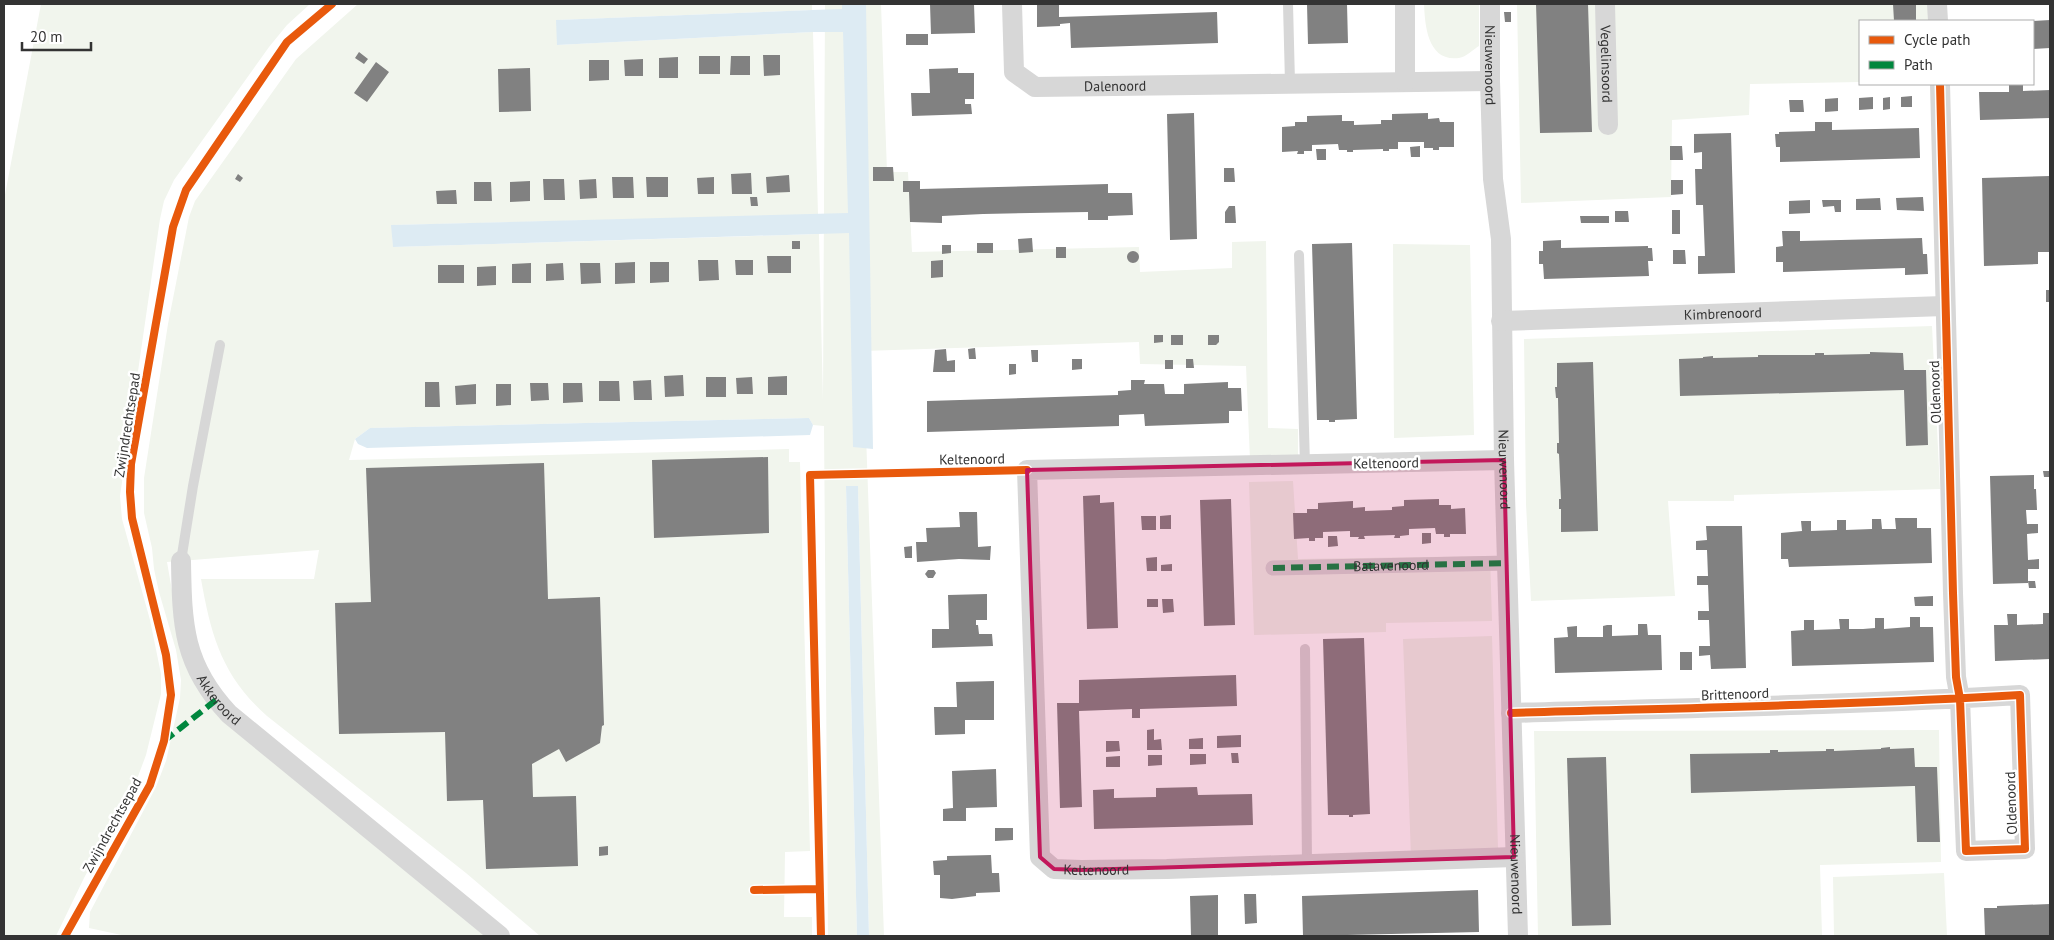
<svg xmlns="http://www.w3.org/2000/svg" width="2054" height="940" font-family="'PT Sans',sans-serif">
<rect width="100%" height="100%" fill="#fff"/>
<path fill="#f1f5ed" d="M41 4H310L287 25 269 47 174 180 164 201 160 219 120 496 122 519 150 620 161 674V694L146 755 137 779 84 878 56 936H4V200Z
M358 4H812V10L557 20V45L813 32 818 215 392 225 393 247 819 234 823 401 825 4H881L887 172H908L912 252 1139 247 1140 272 1232 268V242L1266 241 1268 428 1298 429V459L1250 460 1246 366 1140 364 1139 342 863 351 884 936H869L858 486H846L857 936H828L824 426 813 425 809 418 370 428 355 439 349 460 789 449V462H800L810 851 785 852 784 917H812V936H540L466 873 267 716C222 676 211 636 201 579H314L319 550 167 562 178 625 197 680 505 936H126L89 928 90 912 156 787 166 761 180 698 181 680 176 650 159 592 154 569 152 548 144 513V478L168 324 189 217 195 201 296 59Z
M1424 4H1479V46C1474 49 1466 57 1459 58 1428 62 1425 27 1424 4Z
M1517 4H1932L1933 21H1860V82L1750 84 1749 115 1672 120 1671 197 1521 203Z
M1393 244 1470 245 1474 435 1394 438Z
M1932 326 1940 489 1734 495V501H1668L1675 596 1531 601 1526 504 1524 339Z
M1293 481 1298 559 1490 556 1492 621 1386 623V632L1254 635 1249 482Z
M1492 636 1498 849 1411 856 1403 639Z
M1939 730 1941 862 1820 865 1822 936H1538L1534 731Z
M1944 873 1947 936H1834L1833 877Z"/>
<path fill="#ddebf3" d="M842 4H866L873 449 853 447 849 233 393 247 391 225 848 213 843 32H813L557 45 556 20 812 10 842 9Z
M809 418 813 425 810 435 367 448 358 444 355 439 370 428Z
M846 486H858L869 936H857Z"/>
<path fill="#818181" d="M930 4H974L975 33 931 34Z
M1037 4H1059V17L1217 12 1218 43 1071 48 1070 23 1060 24V26L1037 27Z
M1307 4H1347L1348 43 1308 44Z
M1536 4H1588L1592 132 1540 133Z
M1893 4H1916V21H1894Z
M1504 12H1511V22H1505Z
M2050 20V48L2033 49V21Z
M906 34H928V45H906Z
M359 52 368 59 364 64 355 58Z
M763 55H780V75L764 76Z
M699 56H720V74H699Z
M731 56H750V75H730Z
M678 57V78H659V58Z
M643 59V76H625L624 60Z
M589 60H609V80L589 81Z
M376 62 389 72 367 102 354 93Z
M530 68 531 111 499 112 498 69Z
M958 68V73H974V99H965V104H971L972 114 912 116 911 93H930L929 69Z
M2009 84H2023V91L2050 90V118L1980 120 1979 92H2009Z
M1912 96V107H1901V97Z
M1873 97V109L1859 110V98Z
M1890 97V109L1883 110V98Z
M1838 98V111L1825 112V99Z
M1789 100H1803L1804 112H1790Z
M1194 113 1197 239 1170 240 1167 114Z
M1428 113V119L1439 118 1440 122H1454V147H1439V150H1433V148H1424V142H1398V149H1389V151H1383V149L1353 150V152H1347V150H1339L1338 144 1312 145V151H1304V154H1297L1298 151 1282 152V127L1295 126V122H1307V116L1342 115V121H1354V125L1381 124V120H1392V114Z
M1815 122H1832V130L1919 128 1920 158 1780 162V147H1776L1775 134H1779V132L1815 131Z
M1731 133 1735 273 1698 274V256H1705L1703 205H1696L1695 169H1702V152L1694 153V134Z
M1420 146V157H1411L1410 147Z
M1670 146H1682L1683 160H1670Z
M1316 149H1326V160H1317Z
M873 167H893L894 181H873Z
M1224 168H1234L1235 182H1224Z
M751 173 752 194H732L731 174Z
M238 174 243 178 240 182 235 179Z
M789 175 790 192 767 193 766 177Z
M2050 176V252H2038V264L1984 266 1982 178Z
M612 177H633L634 198H613Z
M646 177H668V197H647Z
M714 177V194H698L697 178Z
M543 179H564L565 200H544Z
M596 179 597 198 580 199 579 180Z
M1671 180H1683V194L1671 195Z
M530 181V201L510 202V182Z
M903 181H920V189L1108 184V193H1132L1133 215 1108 216V220H1088V212L983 214 942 216V223L910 222 909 192H903Z
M474 182H491L492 201H474Z
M456 190 457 204H437L436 191Z
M750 197H757L758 206H751Z
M1923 197 1924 211 1897 210 1896 198Z
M1880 198 1881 210H1856V199Z
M1810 200V213L1789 214V201Z
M1822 200H1841V212H1835L1834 206 1823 207Z
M1229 206H1235L1236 223H1225V212Z
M1672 210H1680V234H1672Z
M1615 211H1628L1629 222H1615Z
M1580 216H1609V223H1581Z
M1782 231H1800V241L1922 238 1923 254H1927L1928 274 1905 275V268L1783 272V262H1776V247L1783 246Z
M1032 238 1033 252 1019 253 1018 239Z
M1561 240V248L1648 246V248H1652L1653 261H1648L1649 276 1544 279 1543 264H1539V251H1543V241Z
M792 241H800V249H792Z
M977 243H993V253H977Z
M1352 243 1357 419 1335 420V422H1329V420H1317L1312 244Z
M942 245H951V253L942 254Z
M1056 247H1066V258H1056Z
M1673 250H1685L1686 264H1673Z
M1127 257a6 6 0 1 1 12 0a6 6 0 1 1-12 0Z
M767 256H791V273H768Z
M698 260H718L719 280 699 281Z
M735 260H753V275H736Z
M943 260V277L931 278V261Z
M635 262V283L615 284V263Z
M650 262H669V282L650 283Z
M531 263V283H512V264Z
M563 263 564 280 546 281V264Z
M580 263H600L601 283 581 284Z
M438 265H464V283H438Z
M496 266V285L477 286V267Z
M2046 290H2050V302H2046Z
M1154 335H1163V342L1154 343Z
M1171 335H1183V345H1171Z
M1208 335H1219V342L1216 345H1208Z
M975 348 976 359H969L968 349Z
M946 349 947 361 955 360V372H933L935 350Z
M1031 350H1038V362H1032Z
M1870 352 1903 353 1904 370H1926L1928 445 1906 446 1904 390 1680 396 1679 359 1703 358V357L1713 356V358L1758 357V355H1815V353H1824V355L1870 354Z
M1072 359H1082V369L1072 370Z
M1186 359H1193L1194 368H1186Z
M1165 360H1173V369H1165Z
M1593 362 1598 531 1561 532V509H1559V499H1561L1559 454 1557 453V443H1559L1558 398H1556L1555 387H1557V363Z
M1009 364H1016V374L1009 375Z
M683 375 684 396 665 397 664 376Z
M787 376V395H768V377Z
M706 377H726V397H706Z
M752 377 753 394H737L736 378Z
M651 380 652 400H634L633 381Z
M1131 380H1145L1144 384H1164L1165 394H1184V384L1228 382V388H1241L1242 411H1229V423L1145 426 1144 414 1119 415V426L927 432V401L1118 395V391L1131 390Z
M599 381H619L620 401H599Z
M425 382H439L440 407H425Z
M530 383H548L549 400 531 401Z
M563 383H582L583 402 563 403Z
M476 384V404L456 405 455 386Z
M496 384H511V405L496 406Z
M768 457 769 533 654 538 652 460Z
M544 463 548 599 600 597 604 725 602 726 600 743 566 762 559 749 532 764 533 797 576 796 578 866 486 869 483 800 447 801 445 732 339 734 335 603 371 602 366 468Z
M2043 471H2050V477H2044Z
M2034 475V489H2036L2037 510H2026L2027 524H2038V533L2027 534 2028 560 2039 559V569H2028V583L1993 584 1990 476Z
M1100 495V503L1114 502 1118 628 1087 629 1083 496Z
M1231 499 1235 625 1204 626 1200 500Z
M1439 499V505H1451V509L1465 508 1466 534H1450V537H1444V534H1436L1435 528 1409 529V535L1400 536V538H1394L1395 535 1364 536 1365 539H1358L1359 537H1350V531L1323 532V538H1315V541H1309V538L1294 539 1293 513H1307V509H1318V503L1353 501V508L1365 507V511L1392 510V507L1404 506V500Z
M959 512H977L978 547 991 546 990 560 959 559 917 562 916 542H927L926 528 960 527Z
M1171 515V529H1160V516Z
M1141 516H1156V530H1142Z
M1895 518H1917V528H1931L1932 563 1789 567 1788 559H1781V533L1802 531 1801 521H1811V531L1837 530V520H1846V530L1872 529V519H1881L1882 529H1896Z
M1706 526H1742L1746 668 1711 669 1710 655 1699 656V646H1710L1709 620H1698V611H1709L1708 585H1697V576H1708L1707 550H1696V541L1707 540Z
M1422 533H1431V543L1422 544Z
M1328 536H1337L1338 546 1328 547Z
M912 546V558H905L904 547Z
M1157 557V571H1147L1146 558Z
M1172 564V571H1161V565Z
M928 570H934L936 573 933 578H928L925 574Z
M2028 581H2035L2036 588H2029Z
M987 594V620H976V625H978L979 634H992L993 646 932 648V629H949L948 595Z
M1933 596V606H1915L1914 597Z
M1147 599H1158V607H1147Z
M1162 599H1173L1174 612 1163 613Z
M2043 613H2050V659L1995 661 1994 625H2008L2007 614H2017V625L2043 624Z
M1910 617H1920V627H1933L1934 662 1792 666 1791 631 1804 630V620H1814V630L1840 629 1839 619H1849V629H1863L1875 628V618H1884V629L1910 627Z
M1638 624H1647L1648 635H1661L1662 670 1555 673 1554 638 1568 637 1567 627 1577 626V637H1603V626L1607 625H1612V636L1638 635Z
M1364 638 1370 814 1353 815V817H1349V815H1328L1323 639Z
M1680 652H1692V670H1680Z
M1236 675 1237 706 1140 709V718H1132V709L1079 711 1082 807 1060 808 1057 703H1079V680Z
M994 681V720H965V734L935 735 934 707H957L956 682Z
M1154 729V740L1161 739 1162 750H1147V730Z
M1241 735V747L1217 748V736Z
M1203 738V749H1189V739Z
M1106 741H1119L1120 751 1106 752Z
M1890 747V749L1914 748 1915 767H1937L1940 842H1917L1915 786H1913L1691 793 1690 754 1770 753V750H1778V752L1826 751V749H1834V751L1881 749V748Z
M1231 753H1238L1239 763H1232Z
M1190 754H1206V764L1190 765Z
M1148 755H1162V765L1148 766Z
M1120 756V767H1106V757Z
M1606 757 1611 925 1572 926 1567 758Z
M996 769 997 807 966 808V821H943V809L953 808 952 771Z
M1197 787 1198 795 1252 794 1253 825 1094 829 1093 790 1114 789V798L1156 797V788Z
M995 828H1013V840L995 841Z
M608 846V855L599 856V847Z
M991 855 992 873H999L1000 892 976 893V896L952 899 940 898V875H934L933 861 947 860V856Z
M1478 890 1479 932 1303 936 1302 896Z
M1244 894H1256L1257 923 1245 924Z
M1218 895V936H1191L1190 896Z
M2050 904V936H1985L1984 908H1997V906Z"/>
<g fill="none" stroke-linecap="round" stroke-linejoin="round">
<path stroke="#d7d7d7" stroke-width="10" d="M1288 4 1290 83
M1299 255 1305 465
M181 561 193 486 220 345
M1305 649 1307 865"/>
<path stroke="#d7d7d7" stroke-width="15" d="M1273 568 1508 563"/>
<g stroke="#d7d7d7" stroke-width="20">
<path id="s1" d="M1012 4 1014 72 1035 87 1490 81"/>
<path d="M1405 4V82"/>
<path id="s2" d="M1490 4V81L1493 179 1501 239 1504 460 1518 936"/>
<path id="s3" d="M1605 4 1608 125"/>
<path d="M1937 4 1938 21"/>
<path id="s4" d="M1501 321 1944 306"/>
<path id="s5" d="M1504 460 1027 470 1040 857 1054 869 1081 870 1167 869 1514 857"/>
<path id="s6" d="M181 561C182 625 183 665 229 714L500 936"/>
<path d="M1511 713C1681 708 1851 705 2020 695L2025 849 1966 851 1960 699 1956 677 1953 593 1940 84"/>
</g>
<g stroke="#00873e" stroke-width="6" stroke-dasharray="12 6" stroke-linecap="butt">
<path id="s7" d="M1273 568 1508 563"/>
<path d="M164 741 216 700"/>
</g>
<defs>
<path id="cycleway" d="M1511 713C1681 708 1851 705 2020 695L2025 849 1966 851 1960 699 1956 677 1953 593 1940 84
M754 890 819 889
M65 936 150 785 164 741 171 695 166 655 132 518 130 492 131 464 173 227 186 190 287 42 332 4
M821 936 810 475 1027 470"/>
</defs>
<use href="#cycleway" stroke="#fff" stroke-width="11"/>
<use href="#cycleway" stroke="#e8590c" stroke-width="8"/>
</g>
<path fill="#c2185b" fill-opacity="0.2" stroke="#c2185b" stroke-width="4" stroke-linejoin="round" d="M1504 460 1514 857 1081 870 1054 869 1040 857 1027 470Z"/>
<g text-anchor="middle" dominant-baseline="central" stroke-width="5" stroke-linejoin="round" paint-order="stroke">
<g font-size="14" fill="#333" stroke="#fff">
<text stroke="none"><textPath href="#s3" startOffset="60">Vegelinsoord</textPath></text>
<text stroke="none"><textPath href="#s2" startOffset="61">Nieuwenoord</textPath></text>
<text stroke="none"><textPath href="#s1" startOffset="174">Dalenoord</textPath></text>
<text stroke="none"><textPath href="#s4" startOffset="222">Kimbrenoord</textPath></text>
<text transform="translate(1935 392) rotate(-92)">Oldenoord</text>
<text transform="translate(127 425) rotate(-81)">Zwijndrechtsepad</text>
<text transform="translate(972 459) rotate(-1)">Keltenoord</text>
<text transform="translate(1386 463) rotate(-1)">Keltenoord</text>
<text stroke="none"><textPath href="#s2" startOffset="466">Nieuwenoord</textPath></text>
<text stroke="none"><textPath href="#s7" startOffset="118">Batavenoord</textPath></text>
<text transform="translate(1735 694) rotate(-2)">Brittenoord</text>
<text stroke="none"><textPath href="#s6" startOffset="148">Akkeroord</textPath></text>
<text transform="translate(2011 803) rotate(-92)">Oldenoord</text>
<text transform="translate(112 825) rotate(-61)">Zwijndrechtsepad</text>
<text stroke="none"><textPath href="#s5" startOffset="925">Keltenoord</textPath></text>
<text stroke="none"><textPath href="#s2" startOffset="871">Nieuwenoord</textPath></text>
</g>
</g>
<rect width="2054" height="940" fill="none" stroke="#333333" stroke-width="10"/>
<rect x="1859" y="20" width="175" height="65" fill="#ffffff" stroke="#adadad"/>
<rect x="1869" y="36" width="25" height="8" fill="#e8590c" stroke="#adadad"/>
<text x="1904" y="45" font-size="15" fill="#333333">Cycle path</text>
<rect x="1869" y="61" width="25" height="8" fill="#00873e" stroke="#adadad"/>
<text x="1904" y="70" font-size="15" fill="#333333">Path</text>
<path d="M22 42v8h69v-8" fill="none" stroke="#333333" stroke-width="2.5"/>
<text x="30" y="42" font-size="15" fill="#333333" stroke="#ffffff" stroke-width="4" paint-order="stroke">20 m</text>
</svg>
